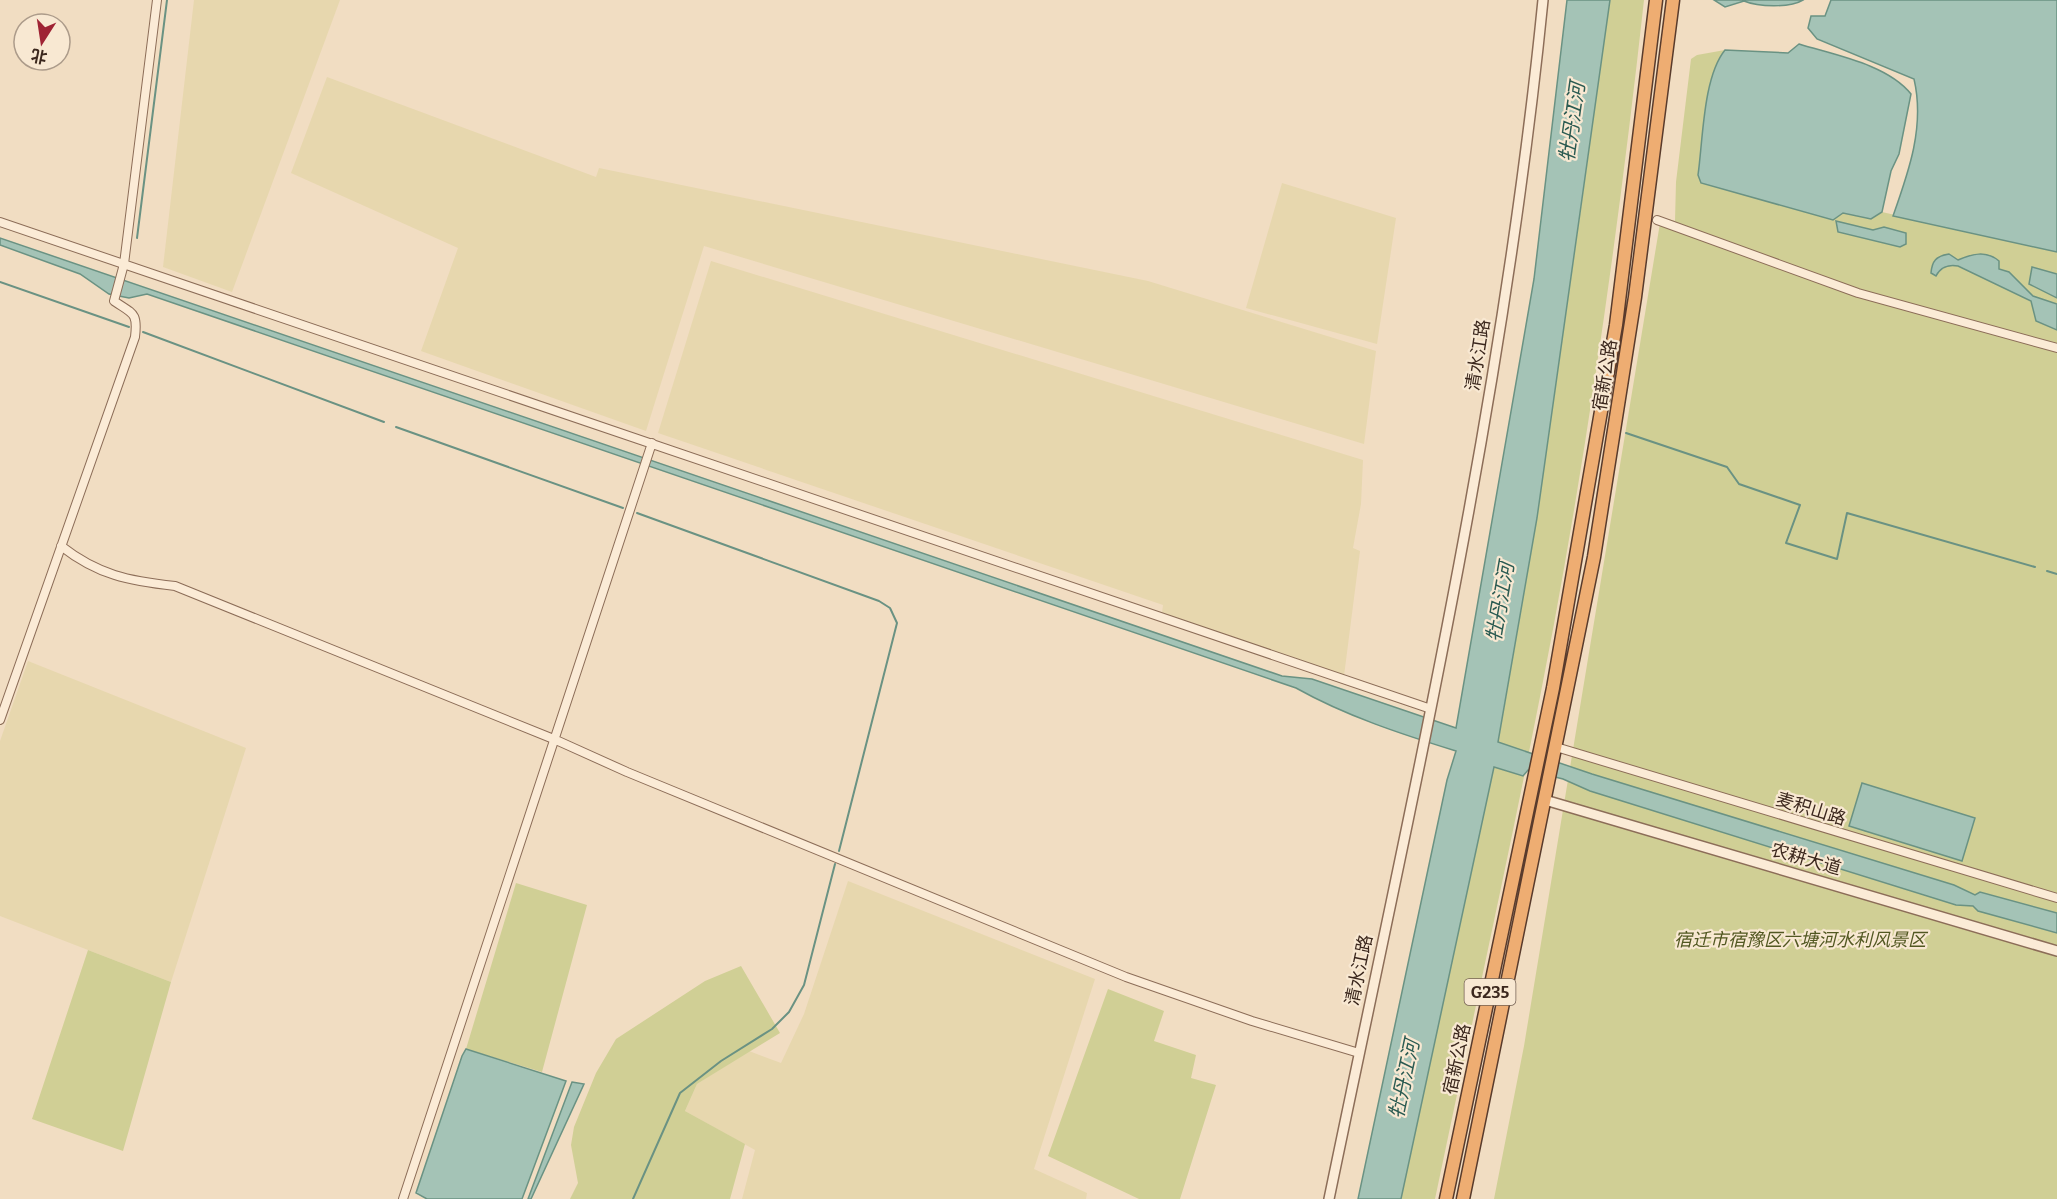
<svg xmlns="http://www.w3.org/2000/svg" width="2057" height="1199" font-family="Bitter,'Noto Sans SC',serif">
<rect width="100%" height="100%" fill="#f1ddc2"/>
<path fill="#e7d7ae" d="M194 0H340L232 292 163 267Z
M327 77 596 177 599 168 1148 281 1376 351 1364 444 704 246 646 431 421 351 458 248 291 173Z
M1282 183 1396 218 1377 344 1246 308Z
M711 261 1363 460 1361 504 1353 548 1360 551 1344 676 1162 613 1163 605 658 433Z
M28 661 246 748 171 982 0 916V741Z
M848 881 1095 979 1034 1169 1087 1193 1086 1199H742L755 1150 685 1111 697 1084 749 1051 781 1063 804 1014Z"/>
<path fill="#d0cf95" d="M1606 0H1644C1621 209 1592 417 1554 624 1518 816 1475 1007 1435 1199H1401L1494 767 1537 518 1589 151Z
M1725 50C1703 77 1703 140 1698 175L1701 183 1871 219 1882 212 2057 252V1199H1494L1524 1046 1661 217 1675 221 1676 182 1691 59 1697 55Z
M516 883 587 905 542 1072 466 1049Z
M88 950 171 982 123 1151 32 1119Z
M741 966 780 1033 697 1084 685 1111 745 1144 730 1199H570L578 1183 571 1145 574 1127 596 1073 616 1039 705 981Z
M1108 989 1164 1011 1154 1041 1196 1055 1191 1078 1216 1085 1180 1199H1139L1048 1156Z"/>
<path fill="#a4c3b6" stroke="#6a9283" stroke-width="1.5" d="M1567 0H1610L1537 518 1498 742 1592 774 1954 885 1975 895 1980 892 2057 913V933L1978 911 1973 906 1956 905 1590 791 1563 779 1528 770 1523 776 1494 767 1401 1199H1358L1447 780 1456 751C1401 734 1346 716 1296 688L147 294 129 298 109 294 80 274 0 245V238L1282 676 1312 679 1456 728 1534 279Z
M1714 0H1803C1790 8 1758 7 1744 1L1725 7Z
M1831 0H2057V252L1893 216C1909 171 1925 126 1914 79L1817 39 1808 28 1811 16H1825Z
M1799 44C1834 55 1887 64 1911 94L1899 154 1891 171 1882 212 1871 219 1843 213 1833 220 1701 183 1698 175C1703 140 1703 77 1725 50L1788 53Z
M1836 221 1873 230 1884 227 1906 233V244L1900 247 1838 232Z
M1949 254 1958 260C1972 254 1986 250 1999 261V269L2009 272 2033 296 2057 304V330L2036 321 2031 301 1958 266C1948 264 1940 268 1936 276L1931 273C1932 261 1936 256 1949 254Z
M2032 267 2057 274V298L2029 284Z
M1862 783 1975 818 1962 861 1849 826Z
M466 1049 566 1081 522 1199H427L416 1193 462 1056Z
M572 1082 584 1084 531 1199H528Z"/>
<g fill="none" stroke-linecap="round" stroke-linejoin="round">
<path stroke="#6a9283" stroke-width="2" d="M137 238 167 0
M0 282 129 327
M143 332 384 422
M396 427 623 508
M1626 433 1727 467 1739 484 1800 505 1786 543 1837 559 1847 513 2035 567
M637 513 879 601 890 608 897 623 839 851
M2047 571 2057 574
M633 1199 680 1093 721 1061 772 1029 789 1012 804 985 835 864"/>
<defs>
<path id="minor" d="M1657 220 1858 293 2057 348
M0 222 1431 709
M61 546C98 575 129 581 175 586L556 740 627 772 1126 977 1252 1021 1359 1053
M0 720 135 337C138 312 133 314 114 301L124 264 157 0
M1556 747 2057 898
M403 1199 652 443"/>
<path id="tertiary" d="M1545 800 2057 951
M1329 1199C1411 802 1503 404 1543 0"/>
<path id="trunk" d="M1446 1199 1553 688 1616 325 1656 0
M1463 1199 1594 557 1635 297 1673 0"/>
</defs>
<use href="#minor" stroke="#8c6d58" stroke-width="10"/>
<use href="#tertiary" stroke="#8c6d58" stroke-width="12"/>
<use href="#trunk" stroke="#593b2c" stroke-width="15"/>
<use href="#minor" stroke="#fbebd6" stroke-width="8"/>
<use href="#tertiary" stroke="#fbebd6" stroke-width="9"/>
<use href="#trunk" stroke="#eead72" stroke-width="12"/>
</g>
<g text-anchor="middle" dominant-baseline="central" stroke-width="4.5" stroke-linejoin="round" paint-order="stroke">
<rect fill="#f8e8d2" stroke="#746153" stroke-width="1.5" x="1464.5" y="979" width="51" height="26" rx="4.5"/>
<g font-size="16" font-weight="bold" fill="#3b271d">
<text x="1490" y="992">G235</text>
</g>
<g font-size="18" fill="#3b271d" stroke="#f8e8d2">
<text transform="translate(1478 355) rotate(-81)">清水江路</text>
<text transform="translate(1605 375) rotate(-81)">宿新公路</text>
<text transform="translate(1811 809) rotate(17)">麦积山路</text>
<text transform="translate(1806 859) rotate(16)">农耕大道</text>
<text transform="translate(1359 970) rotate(-78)">清水江路</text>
<text transform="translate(1457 1059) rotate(-78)">宿新公路</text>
</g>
<g font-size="18" font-style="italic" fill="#525822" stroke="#f8e8d2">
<text x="1800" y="940">宿迁市宿豫区六塘河水利风景区</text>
</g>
<g font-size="20" font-style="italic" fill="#2b5b52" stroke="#f8e8d2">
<text transform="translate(1572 122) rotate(-82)">牡丹江河</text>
<text transform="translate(1500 602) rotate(-80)">牡丹江河</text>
<text transform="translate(1404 1079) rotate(-78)">牡丹江河</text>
</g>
</g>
<g transform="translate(42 42) rotate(192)"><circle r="28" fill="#f8e8d2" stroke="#ac9b8a" stroke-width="1.5"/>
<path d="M0-4.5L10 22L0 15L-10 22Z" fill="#9f2334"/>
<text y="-9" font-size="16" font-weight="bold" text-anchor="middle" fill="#3b271d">北</text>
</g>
</svg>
